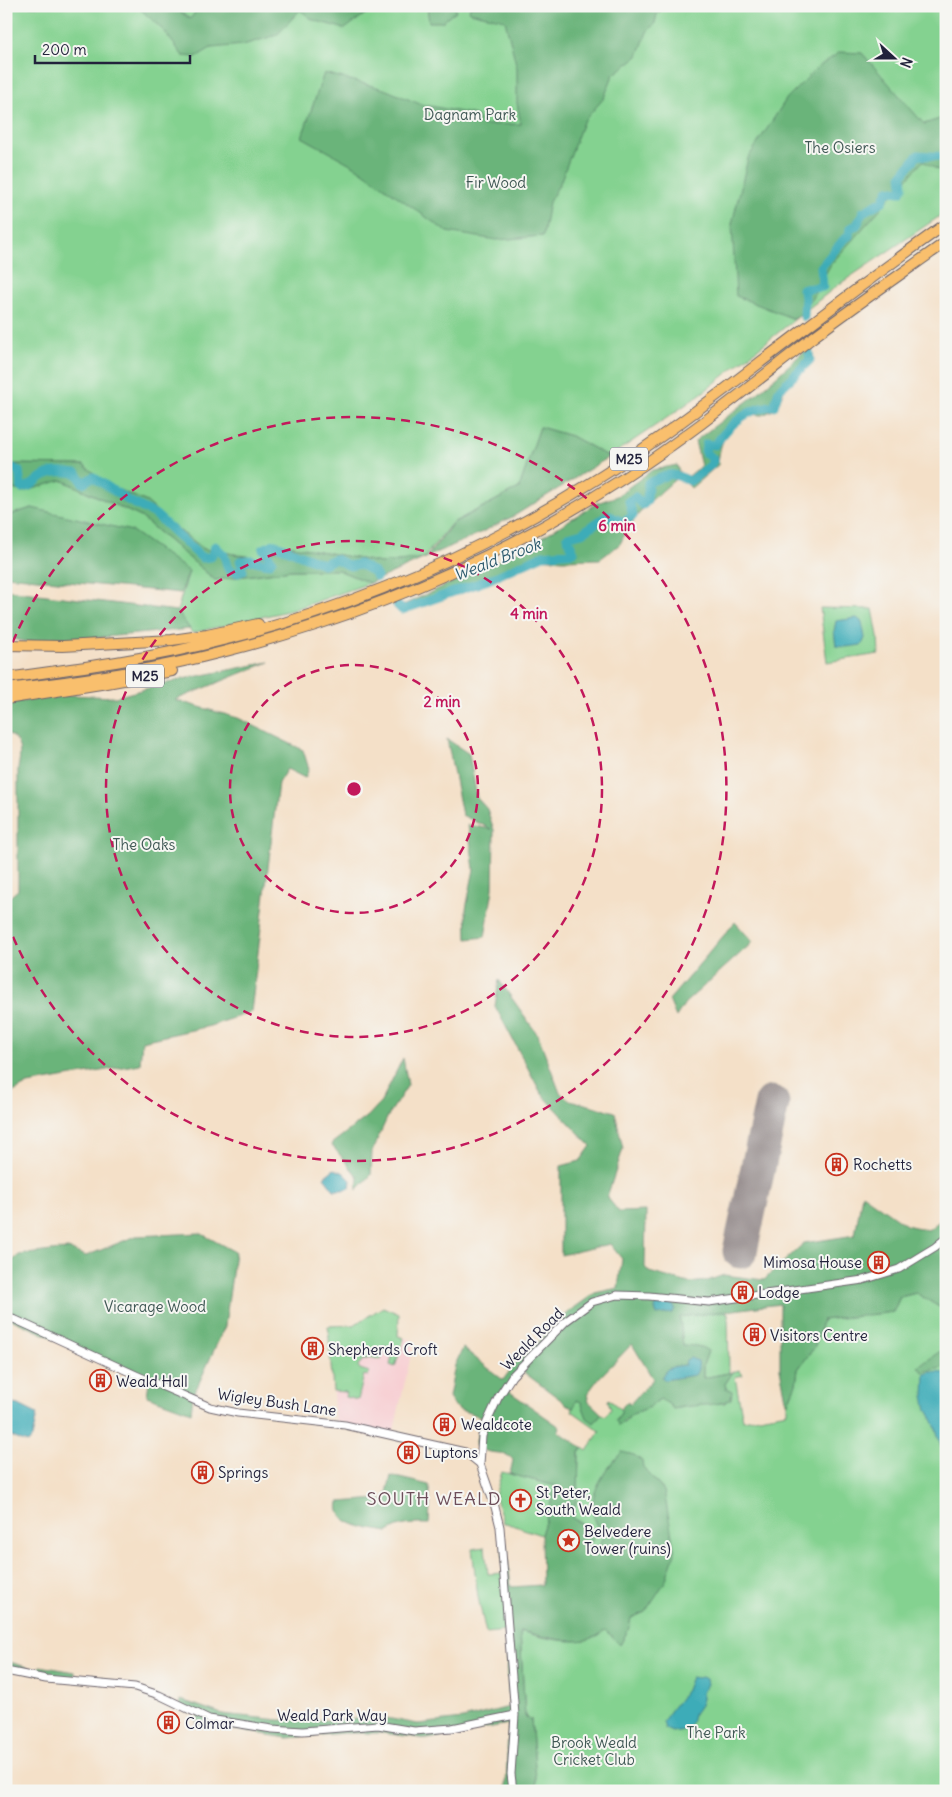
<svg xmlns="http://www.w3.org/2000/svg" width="952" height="1797" font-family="Delius,sans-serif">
<rect width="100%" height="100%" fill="#f6f6f2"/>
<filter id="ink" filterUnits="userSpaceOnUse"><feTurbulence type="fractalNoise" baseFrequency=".02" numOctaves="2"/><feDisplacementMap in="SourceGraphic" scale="10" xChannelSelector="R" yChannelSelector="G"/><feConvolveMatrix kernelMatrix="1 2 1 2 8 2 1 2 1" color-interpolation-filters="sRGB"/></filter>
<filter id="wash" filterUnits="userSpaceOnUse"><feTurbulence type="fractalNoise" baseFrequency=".0096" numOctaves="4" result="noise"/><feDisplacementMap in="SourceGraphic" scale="20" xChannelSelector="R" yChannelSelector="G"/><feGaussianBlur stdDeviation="1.12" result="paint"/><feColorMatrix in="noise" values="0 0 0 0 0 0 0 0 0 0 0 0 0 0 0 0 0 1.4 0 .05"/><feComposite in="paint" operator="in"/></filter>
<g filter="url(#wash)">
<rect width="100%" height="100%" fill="#f4e0c8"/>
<path fill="#f7cfd3" d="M383 1307 399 1314 398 1336 414 1341 393 1435 335 1421 328 1326 354 1325Z"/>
<path fill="#84d290" stroke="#537a66" d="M13 6H946V212L838 285 706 390 674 413 609 457 571 436 540 427 519 488 452 523 426 555V558L381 563 288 545 258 558 204 549 168 522 147 502 108 485 84 465 6 464V19Z
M61 480 141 517 215 580 291 570H338L370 583 292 610 192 633 177 611 189 571 32 508 6 516V487L23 492Z
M820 608 873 609 878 636 879 654 827 662Z
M916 1293 941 1308 946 1305V1791H537L531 1719 525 1717 520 1631C544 1638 586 1650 605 1629L620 1645 629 1628 631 1618 645 1612 664 1491 643 1467 616 1458 602 1480 600 1529 603 1538C599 1548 596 1551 585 1553L586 1547 592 1541 581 1522 572 1519 578 1492 579 1453 583 1448 587 1451 600 1431 572 1411 576 1399 582 1402 583 1408 594 1423 602 1414 605 1416 611 1409 608 1401 609 1399 622 1411 616 1421 624 1423 631 1415 649 1407 660 1399 669 1404 673 1409 700 1404 725 1403 726 1388 725 1384 733 1372 739 1370 743 1375 735 1377 743 1420 787 1412V1404L796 1384 798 1369 814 1348 819 1334 822 1320 893 1312 900 1297Z
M383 1307 399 1314 398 1336 404 1338 395 1367 390 1365 394 1349 384 1346 381 1360C372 1357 363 1357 358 1366L360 1369 369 1372 368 1376 364 1375 358 1400 345 1397 346 1392 333 1391 328 1326 354 1325Z
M726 1311V1313H728L729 1373 703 1378V1365L708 1351 683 1346 679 1317Z
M502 1472 556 1486 541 1535 506 1523H503L495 1495Z
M485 1547 488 1574 504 1573 506 1631 486 1633 478 1597 472 1549Z"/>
<path fill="#6bb47a" stroke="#466b5a" d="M137 6H177L179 11 190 19 200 6H397V9L365 14 345 29 313 20 300 10 277 35 243 45 211 48 196 57 183 56 164 31Z
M425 6H455L456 11 442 22H429L427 7Z
M470 6H666L657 14 655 23 647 32 638 56 613 75 604 98 583 122 560 183 549 202 543 236 497 240 447 232 356 167 302 137 324 73 384 89 420 104 476 115 483 125 521 124 517 103V68L505 20 469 12Z
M840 52 862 53 924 124 946 117V175L923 161 831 264 806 309 794 319 736 296 732 224 748 158 787 98 818 67Z
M810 346 803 366 790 376 776 409 762 415 746 414C726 432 720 439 718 465L691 488 684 480 701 466 695 441 758 393Z
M540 427 571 436 609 457 514 516 478 534 370 583 338 570H291L215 580 141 517 62 480 23 492 6 487V464L84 465 108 485 147 502 168 522 204 549 258 558 288 545 381 563 426 558 453 523 519 488Z
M677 465 680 475 645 506 628 528 620 544 600 559 563 560 538 558 478 585 413 608 401 606 492 564 529 545 597 503 617 496 652 470Z
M32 508 132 531 189 571 181 593 6 576V516Z
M6 590 177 611 190 629 83 639 29 642 6 638Z
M269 662 175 700 238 718 303 750 309 769 305 778 287 769 278 783 251 1012 210 1026 142 1041 140 1064 28 1084 6 1096V900L18 890V768C21 753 22 740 6 733V704L31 699 70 695 115 697 183 679Z
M447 739 469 754 477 798 487 809 494 830 493 889 485 937 467 939 466 909 474 869 468 825 491 829 462 815Z
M735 922 753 942 685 1003 676 1017 669 1000Z
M499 980 538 1035 560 1093 570 1100 615 1112 623 1149 607 1197 619 1212 646 1211 645 1267 649 1272 689 1283 707 1281 724 1275 764 1280 804 1243 855 1235 862 1194 906 1225 928 1230 946 1216V1305L941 1308 916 1293 900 1297 893 1312 822 1320 819 1334 814 1348 798 1369 796 1384 787 1404 780 1369V1304L680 1317 683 1346C692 1345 700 1345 708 1351L703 1365V1378L733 1372 725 1384 726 1388 732 1391 731 1399C719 1407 689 1404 673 1409L669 1404 660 1399 649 1407 631 1415 619 1426 616 1421 622 1411 620 1409 627 1402 630 1404 653 1379 632 1344 599 1378 587 1394 588 1398 587 1400 602 1414 594 1423 587 1418 581 1402 576 1400 573 1409 522 1371 513 1380 507 1390 560 1427 558 1431 583 1448 579 1453 578 1492 572 1518 588 1527 593 1535 592 1541 586 1547 585 1553C596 1551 599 1548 603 1538 600 1529 594 1521 593 1512 589 1491 609 1465 622 1452L634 1455 642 1461 643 1467 664 1491 675 1553 665 1582 645 1612 631 1618 629 1628 620 1645 605 1630C585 1651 545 1636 520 1631L525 1717 531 1719 537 1791H506L508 1724 428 1739 382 1733H344L288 1738 196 1724 198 1716 180 1708 181 1700 222 1714 279 1720H345L381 1717 418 1724 463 1719 509 1707 502 1539 506 1543 511 1587 542 1585 541 1535 556 1486 510 1474 513 1460C506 1451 496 1454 486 1451 482 1450 478 1447 475 1445L482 1417 457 1409 449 1397 455 1365 463 1348 503 1380 514 1365 571 1310 595 1293 618 1288 622 1259 610 1244 561 1255V1166L580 1161 591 1146 541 1093 495 1006Z
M403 1058 408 1085 388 1116 372 1151 371 1175 357 1190 358 1177 331 1144 368 1116 381 1102Z
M200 1233 235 1252 225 1326 193 1396 191 1412 147 1396 149 1381 6 1317V1265L9 1264 19 1255 68 1249 86 1256 136 1236Z
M946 1347V1367L923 1372 918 1367Z
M391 1476 429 1485 430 1505 429 1524C414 1524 401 1523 388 1532 372 1529 333 1526 339 1502L379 1499 385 1501Z
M6 1661 37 1670 40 1666 75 1672V1678L57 1677 6 1668Z"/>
<path fill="#3cacb8" stroke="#2f677a" d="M857 618 862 622 865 638 862 645 846 647 836 646 834 631 836 621Z
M334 1169 344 1173 351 1180 350 1188 342 1190H334L324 1177Z
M665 1303H673L675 1309 672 1313 657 1315 655 1309 656 1304Z
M690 1358 698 1361C699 1366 698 1371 695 1375L664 1380 662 1377C666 1366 674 1367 685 1365L686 1360Z
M931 1372 946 1373V1462L934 1423 927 1410 924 1396 925 1374Z
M6 1403 19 1405 37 1414 32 1438 28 1443C20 1441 14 1437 6 1434Z
M691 1677 698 1678 702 1677 706 1679 707 1684 702 1693V1699L700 1705 693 1715 691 1723 684 1730 672 1732 665 1729 663 1721 686 1690Z"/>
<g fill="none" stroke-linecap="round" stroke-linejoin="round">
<path stroke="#3cacb8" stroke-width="9" d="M804 317 805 296 802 289 823 287 821 267 844 239 849 236 850 228 857 225 863 212 883 201 888 190 900 192 903 187 902 175 918 155 946 157
M6 470 13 468 19 471 21 488C38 485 33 481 45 475 55 470 67 472 77 473L83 483 93 477 129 501 156 515 202 558 211 557 215 546 224 555 228 569 238 573 243 571 240 561 251 560 269 564 272 560 263 549 274 544 323 564 335 559 350 566 359 564 374 572 377 577
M397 605 402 610 488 580 543 555 574 552 567 537 582 533 608 515 623 522 633 516 629 501 635 497 643 505 647 501 648 483C669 474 669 471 690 481L710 466 714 459 705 453 706 444 715 445C729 425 748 407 774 406L779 390 810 360 809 352"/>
<path stroke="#8b8182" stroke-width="35" d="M740 1251 772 1103"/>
</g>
</g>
<g filter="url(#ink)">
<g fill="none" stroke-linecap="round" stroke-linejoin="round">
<defs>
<path id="minor" d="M6 1317 16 1320 136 1375 210 1407 238 1413 345 1425 465 1452 480 1464
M6 1671 46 1679 135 1687 159 1695 209 1719 272 1729 303 1731 378 1725 414 1731 452 1728 515 1715
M513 1791 511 1774 515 1715 500 1527 495 1507 480 1464 482 1436 487 1422 498 1398 512 1376 566 1321 592 1302 617 1295 649 1296 709 1302 863 1280 899 1269 935 1247 946 1238"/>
<path id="highway" d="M6 645 63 646 172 640 207 635 258 624
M6 678C80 668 154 658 227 639 359 605 487 549 602 476 656 442 707 403 758 364 820 317 882 269 946 224
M6 689C80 681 154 670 226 651 367 615 502 557 624 478 690 435 750 386 812 338 856 305 901 274 946 242
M6 699 107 683 172 671"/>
</defs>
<use href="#minor" stroke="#6c646c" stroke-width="9"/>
<use href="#highway" stroke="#6c646c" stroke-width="12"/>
<use href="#minor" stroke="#fff" stroke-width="7"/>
<use href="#highway" stroke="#f9bf6d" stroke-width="10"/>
</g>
</g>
<g fill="none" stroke="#c2185b" stroke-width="2.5" stroke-dasharray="9 6">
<circle cx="354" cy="789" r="124"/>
<circle cx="354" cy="789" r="248"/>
<path d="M7 656A372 372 0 1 1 7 922"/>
</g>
<defs>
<symbol id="building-ring" viewBox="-11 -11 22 22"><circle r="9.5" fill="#f6f6f2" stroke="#c8321e" stroke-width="1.5"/><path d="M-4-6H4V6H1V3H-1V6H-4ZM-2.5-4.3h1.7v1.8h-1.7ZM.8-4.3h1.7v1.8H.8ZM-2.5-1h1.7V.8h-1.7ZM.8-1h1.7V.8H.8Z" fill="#c8321e"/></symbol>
<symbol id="church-ring" viewBox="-11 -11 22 22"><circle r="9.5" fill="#f6f6f2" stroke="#c8321e" stroke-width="1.5"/><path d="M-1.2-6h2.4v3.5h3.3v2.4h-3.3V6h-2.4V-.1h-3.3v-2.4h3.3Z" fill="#c8321e"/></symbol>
<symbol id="sight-ring" viewBox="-11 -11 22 22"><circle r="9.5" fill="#f6f6f2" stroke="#c8321e" stroke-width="1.5"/><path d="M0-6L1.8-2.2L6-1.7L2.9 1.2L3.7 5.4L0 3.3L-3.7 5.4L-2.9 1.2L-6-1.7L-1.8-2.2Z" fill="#c8321e"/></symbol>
</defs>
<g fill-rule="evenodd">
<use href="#building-ring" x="824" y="1152" width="25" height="25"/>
<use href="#building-ring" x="866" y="1250" width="25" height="25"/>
<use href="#building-ring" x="730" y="1280" width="25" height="25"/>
<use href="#building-ring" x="742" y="1322" width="25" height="25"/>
<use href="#building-ring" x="300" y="1336" width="25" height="25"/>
<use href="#building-ring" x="88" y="1368" width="25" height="25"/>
<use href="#building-ring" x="432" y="1412" width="25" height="25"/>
<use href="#building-ring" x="396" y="1440" width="25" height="25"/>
<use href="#building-ring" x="190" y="1460" width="25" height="25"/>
<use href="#church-ring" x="508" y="1488" width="25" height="25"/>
<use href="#sight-ring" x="556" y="1528" width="25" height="25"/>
<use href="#building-ring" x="156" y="1710" width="25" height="25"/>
</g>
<g text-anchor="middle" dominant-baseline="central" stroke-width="4" stroke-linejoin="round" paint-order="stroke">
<g fill="#f6f6f2" stroke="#626272" stroke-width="1">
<rect x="610" y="447.5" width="38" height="23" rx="4"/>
<rect x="126" y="664.5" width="38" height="23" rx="4"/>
</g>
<g font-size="14" font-weight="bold" fill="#22223b">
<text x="629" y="459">M25</text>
<text x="145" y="676">M25</text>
</g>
<g font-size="15" fill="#3f5754" stroke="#f6f6f2">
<text x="470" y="114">Dagnam Park</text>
<text x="840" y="147">The Osiers</text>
<text x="496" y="182">Fir Wood</text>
<text x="144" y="844">The Oaks</text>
<text x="155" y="1306">Vicarage Wood</text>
<text x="716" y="1732">The Park</text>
<text x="594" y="1742">Brook Weald<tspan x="594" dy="17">Cricket Club</tspan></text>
</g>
<g font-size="15" fill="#22223b" stroke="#f6f6f2" text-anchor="start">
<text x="853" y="1164">Rochetts</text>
<text x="862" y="1262" text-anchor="end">Mimosa House</text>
<text x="758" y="1292">Lodge</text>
<text x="770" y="1335">Visitors Centre</text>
<text x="328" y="1349">Shepherds Croft</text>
<text x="116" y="1381">Weald Hall</text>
<text x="461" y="1424">Wealdcote</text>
<text x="424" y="1452">Luptons</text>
<text x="218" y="1472">Springs</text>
<text x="536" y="1492">St Peter,<tspan x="536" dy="17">South Weald</tspan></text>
<text x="584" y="1531">Belvedere<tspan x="584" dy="17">Tower (ruins)</tspan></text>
<text x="185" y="1723">Colmar</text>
</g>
<g font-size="15" fill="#22223b" stroke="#f6f6f2">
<text transform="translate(532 1339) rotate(-45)">Weald Road</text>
<text transform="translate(277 1402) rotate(8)">Wigley Bush Lane</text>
<text x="332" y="1715">Weald Park Way</text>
</g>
<g font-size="16" font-style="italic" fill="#2c596d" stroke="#f6f6f2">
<text transform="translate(497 559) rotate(-21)">Weald Brook</text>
</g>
<g font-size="18" letter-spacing="1" fill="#6d4e5a" stroke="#f6f6f2">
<text x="434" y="1498">SOUTH WEALD</text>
</g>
</g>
<circle cx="354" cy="789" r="8" fill="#c2185b" stroke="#f6f6f2" stroke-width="2.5"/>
<g font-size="15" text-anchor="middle" font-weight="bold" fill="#c2185b" stroke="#f6f6f2" stroke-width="4" stroke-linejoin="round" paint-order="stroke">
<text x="617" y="531">6 min</text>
<text x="529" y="619">4 min</text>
<text x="442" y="707">2 min</text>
</g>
<rect width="952" height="1797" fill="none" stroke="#f6f6f2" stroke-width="25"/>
<g transform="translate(894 58) rotate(111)" stroke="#f6f6f2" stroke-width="4" paint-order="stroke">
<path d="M0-4L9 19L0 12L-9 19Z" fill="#22223b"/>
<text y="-8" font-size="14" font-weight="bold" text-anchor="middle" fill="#22223b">N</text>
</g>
<path d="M35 55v8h155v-8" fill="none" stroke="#22223b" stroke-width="2.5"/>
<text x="42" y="55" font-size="15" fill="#22223b" stroke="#f6f6f2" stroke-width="4" paint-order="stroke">200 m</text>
</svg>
